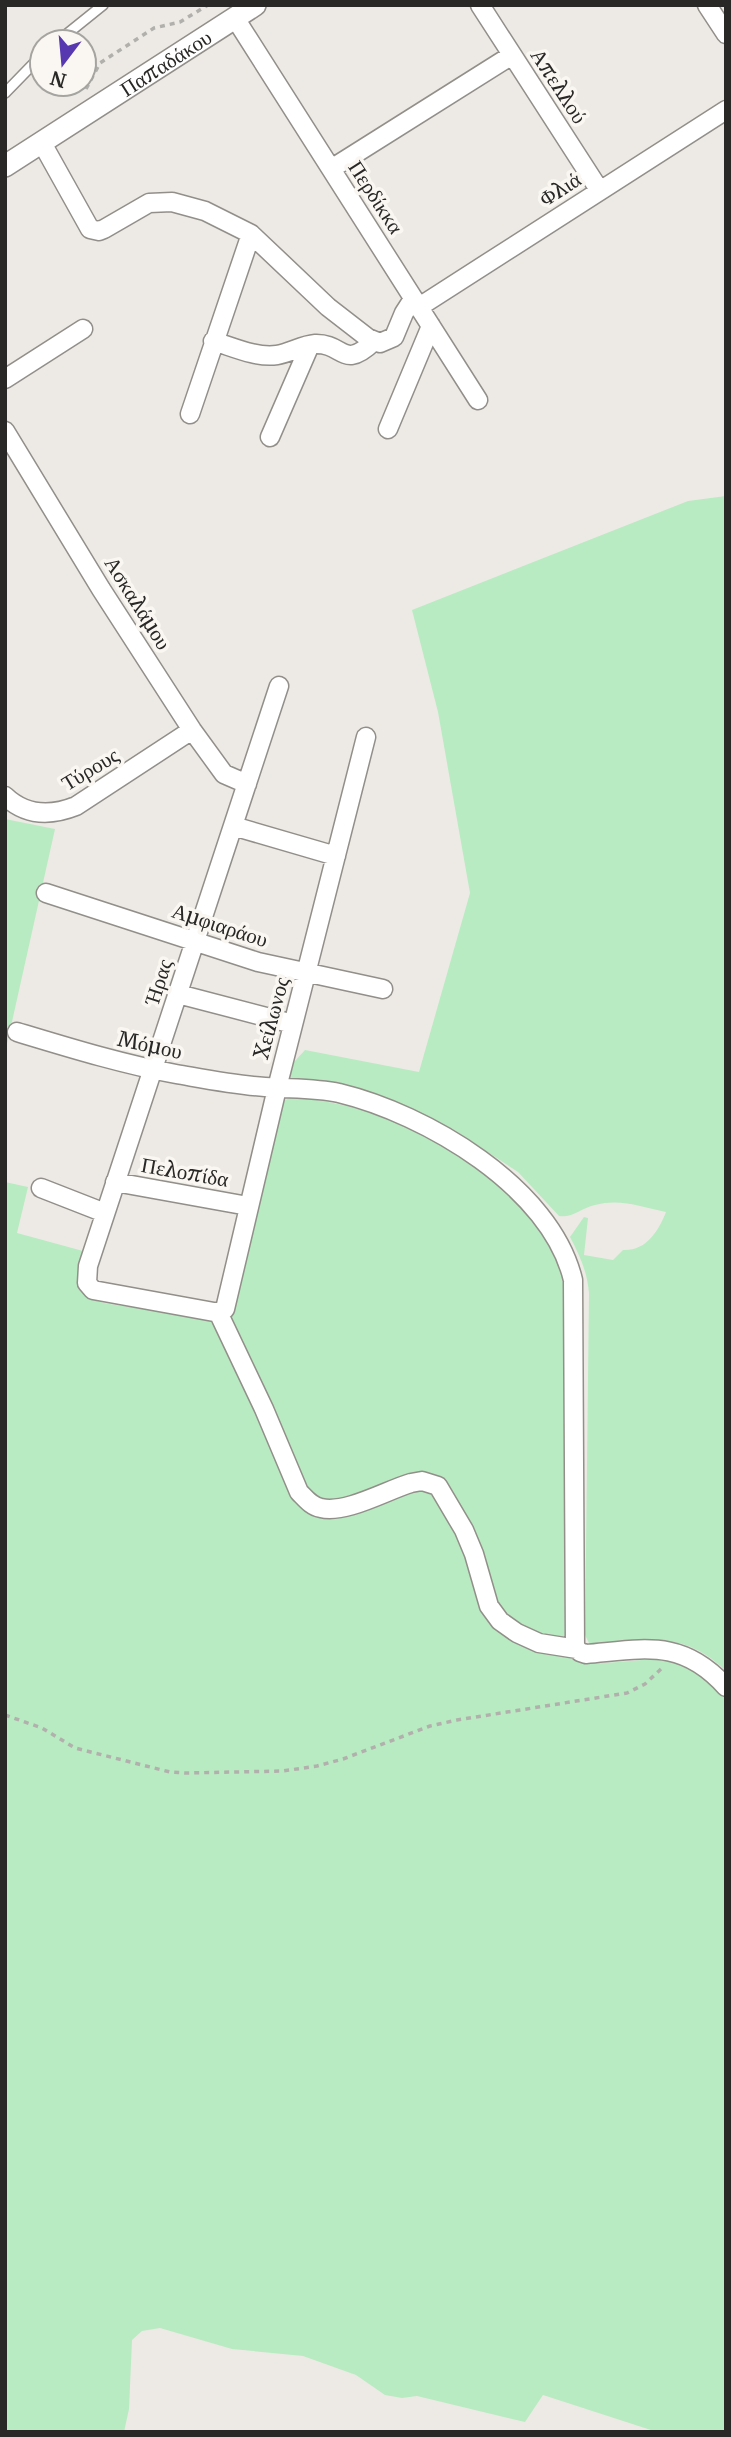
<svg xmlns="http://www.w3.org/2000/svg" width="731" height="2437" font-family="Merriweather,serif">
<rect width="100%" height="100%" fill="#edeae5"/>
<path fill="#b8ebc2" d="M726 496V1671C677 1625 648 1646 590 1645L585 1635 589 1293C587 1271 580 1256 570 1237L584 1217 588 1218 584 1255 613 1260 623 1250C646 1251 658 1232 666 1212 642 1207 620 1198 595 1205 581 1208 573 1218 559 1216L518 1172 453 1129 368 1092 292 1080 290 1078 294 1062 305 1050 419 1072 470 893 438 712 412 610 688 501Z
M5 819 55 829 5 1053Z
M292 1097C402 1106 533 1174 566 1287L568 1652 570 1658C588 1671 646 1655 672 1661 694 1667 710 1682 726 1697V2432H657L543 2395 525 2422 417 2396 402 2398 385 2395 356 2375 303 2356 232 2349 160 2328 142 2331 132 2340 129 2409 124 2432H5V1182L28 1187 17 1233 83 1251 77 1283C79 1289 82 1293 86 1296 109 1312 202 1309 233 1310L283 1101Z"/>
<g fill="none" stroke-linecap="round" stroke-linejoin="round">
<defs>
<path id="service" d="M57 42 103 5
M5 93 42 55"/>
<path id="minor" d="M480 5 600 191
M707 5 726 34
M235 18 478 400
M42 143 90 229 99 231 104 229 149 203 172 202 205 211 251 234 328 307 368 338 380 343 394 337 404 313 413 299
M331 169 512 55
M419 307 726 110
M213 341C233 347 256 358 277 355 290 353 302 345 315 344 344 343 343 371 374 341
M5 379 83 329
M190 414 251 234
M388 429 431 326
M5 431 101 589 192 730 224 774 247 784
M270 437 310 345
M279 686 88 1266 87 1283 93 1290 214 1312H222L225 1309 278 1084 366 737
M5 796C26 816 51 816 76 806L192 730
M233 826 336 856
M46 893 258 962 383 989
M178 994 293 1024
M17 1032C70 1048 122 1064 176 1074 205 1079 235 1085 265 1087 290 1089 315 1088 339 1093 426 1114 551 1187 573 1280L575 1647 580 1652 586 1654C644 1649 682 1638 726 1687
M115 1182 248 1206
M41 1188 105 1213
M218 1312 264 1409 299 1492C306 1499 311 1506 321 1508 346 1514 387 1490 411 1483L422 1481 438 1486 464 1530 474 1554 489 1606 500 1621 517 1633 539 1643 577 1649"/>
<g id="tertiary">
<path id="s1" d="M5 166 255 5"/>
</g>
</defs>
<use href="#service" stroke="#928f8a" stroke-width="12"/>
<use href="#minor" stroke="#928f8a" stroke-width="21"/>
<use href="#tertiary" stroke="#928f8a" stroke-width="24"/>
<path stroke="#b2b0ac" stroke-width="3.5" stroke-dasharray="5 5" stroke-linecap="butt" d="M86 89 100 63 154 28 180 22 208 5
M5 1715 42 1728 75 1748 170 1772 186 1773 283 1771 317 1766 343 1759 430 1726 457 1720 627 1693 645 1684 661 1669"/>
<use href="#service" stroke="#fff" stroke-width="9"/>
<use href="#minor" stroke="#fff" stroke-width="18"/>
<use href="#tertiary" stroke="#fff" stroke-width="21"/>
</g>
<g text-anchor="middle" dominant-baseline="central" stroke-width="7" stroke-linejoin="round" paint-order="stroke">
<g font-size="21" fill="#292826" stroke="#faf7f2">
<text stroke="none"><textPath href="#s1" startOffset="191">Παπαδάκου</textPath></text>
<text transform="translate(559 86) rotate(57)">Απελλού</text>
<text transform="translate(560 189) rotate(-33)">Φλιά</text>
<text transform="translate(376 197) rotate(57)">Περδίκκα</text>
<text transform="translate(138 603) rotate(58)">Ασκαλάμου</text>
<text transform="translate(90 769) rotate(-31)">Τύρους</text>
<text transform="translate(220 925) rotate(18)">Αμφιαράου</text>
<text transform="translate(158 982) rotate(-72)">Ήρας</text>
<text transform="translate(271 1018) rotate(-75)">Χείλωνος</text>
<text transform="translate(150 1045) rotate(12)">Μόμου</text>
<text transform="translate(185 1172) rotate(10)">Πελοπίδα</text>
</g>
</g>
<rect width="731" height="2437" fill="none" stroke="#292826" stroke-width="14"/>
<g transform="translate(63 63) rotate(196)"><circle r="33" fill="#faf7f2" stroke="#a6a4a0" stroke-width="2"/>
<path d="M0-5L12 26L0 18L-12 26Z" fill="#5838b0"/>
<text y="-10" font-size="19" font-weight="bold" text-anchor="middle" fill="#292826">N</text>
</g>
</svg>
